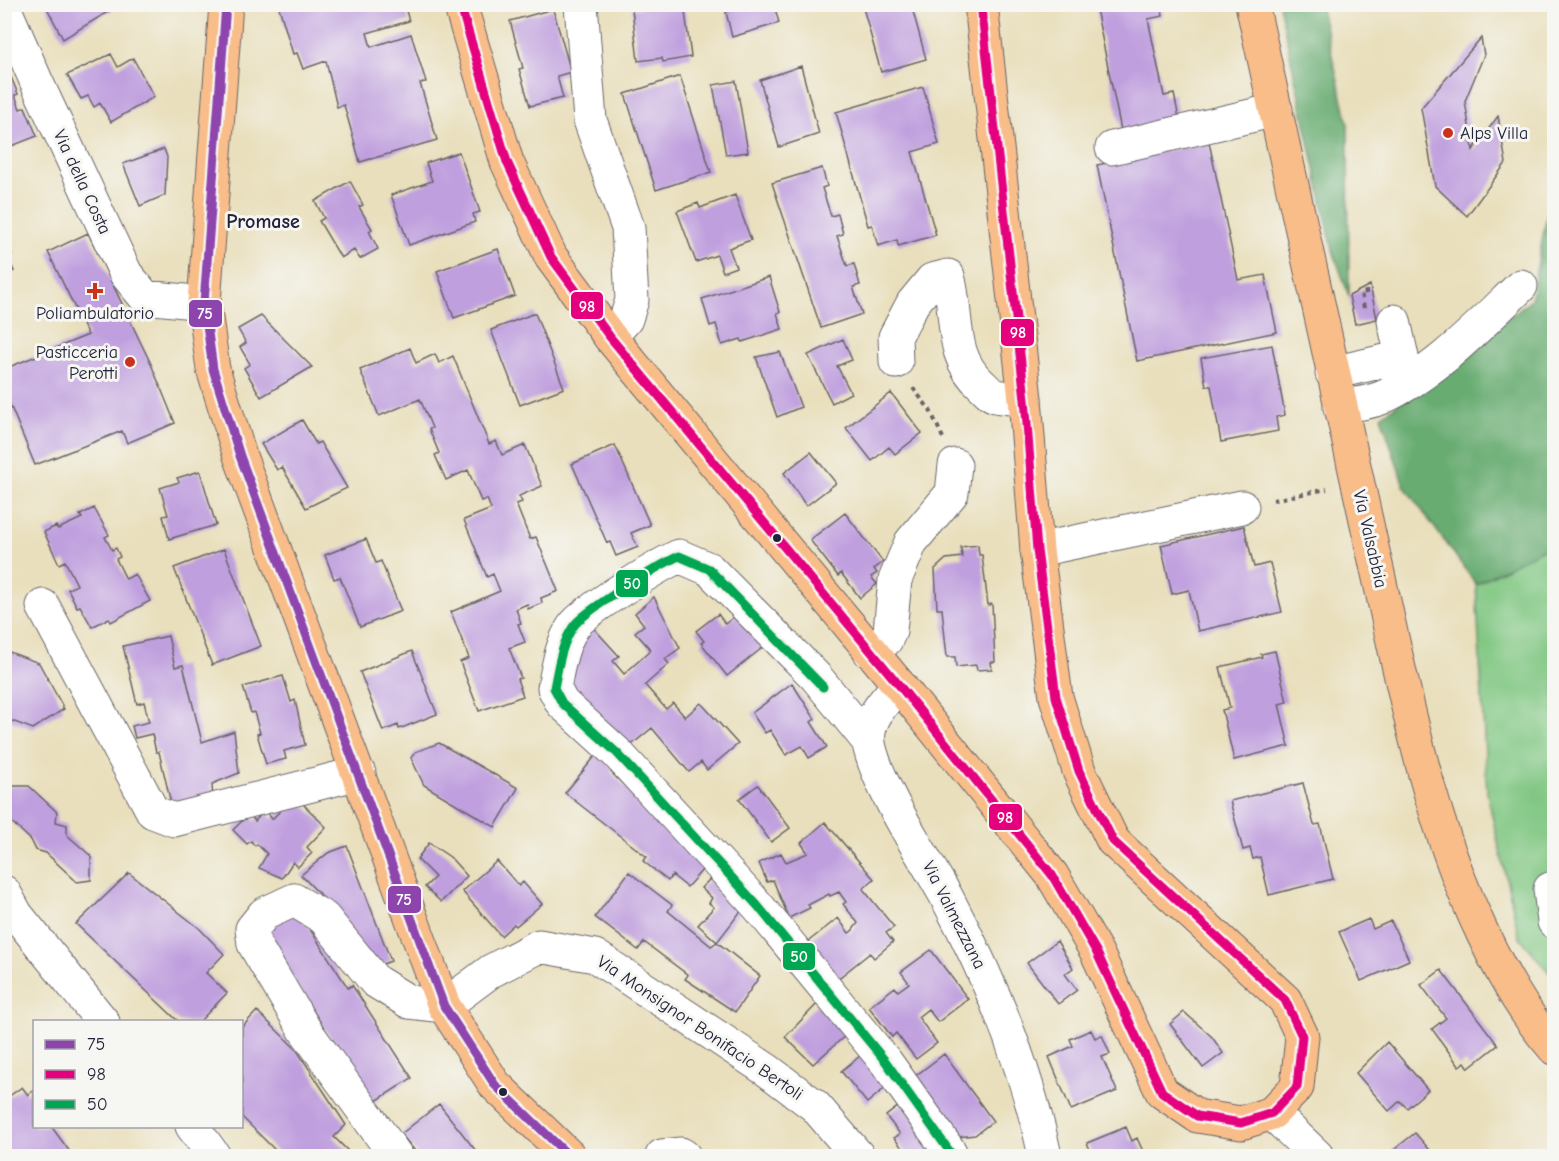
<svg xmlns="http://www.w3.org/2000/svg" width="1559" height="1161" font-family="'Comic Neue',sans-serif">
<rect width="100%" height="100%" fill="#f6f6f2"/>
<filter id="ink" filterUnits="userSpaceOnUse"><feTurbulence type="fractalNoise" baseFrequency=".0167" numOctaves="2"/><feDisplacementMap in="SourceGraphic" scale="12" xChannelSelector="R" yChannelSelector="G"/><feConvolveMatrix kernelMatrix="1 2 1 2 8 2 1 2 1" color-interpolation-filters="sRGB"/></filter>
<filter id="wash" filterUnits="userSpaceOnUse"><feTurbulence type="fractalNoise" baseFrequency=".008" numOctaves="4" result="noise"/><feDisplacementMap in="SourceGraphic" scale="24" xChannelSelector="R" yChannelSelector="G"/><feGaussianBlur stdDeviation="1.35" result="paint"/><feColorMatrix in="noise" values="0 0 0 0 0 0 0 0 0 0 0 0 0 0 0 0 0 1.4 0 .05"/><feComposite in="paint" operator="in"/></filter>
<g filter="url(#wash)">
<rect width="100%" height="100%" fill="#e9dfbc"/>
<path fill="#81c783" stroke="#52745f" stroke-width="1.5" d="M1554 543V979L1519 936 1487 793 1476 584Z"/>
<path fill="#68ac71" stroke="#456756" stroke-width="1.5" d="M1279 5H1320L1348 122 1349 296 1333 251Z
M1554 178V543L1476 584 1404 486 1381 416 1456 362 1531 299Z"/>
<g id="blocks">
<path fill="#bf9fde" d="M45 4H121L63 39Z
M278 4H404L409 21 367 33 371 47 411 34 426 82 420 83 437 140 360 162 344 105 337 107 326 61 303 69 297 53 293 54Z
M659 4H684L691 57 663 62 662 58 638 61 632 9Z
M728 4H774L779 23 732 37 726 12 730 11Z
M862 4H911L926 59 881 72Z
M1095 4H1161L1163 16 1148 19 1164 96 1174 94 1180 123 1122 135Z
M553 9 571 72 557 76 563 98 530 106 519 69 523 68 510 21Z
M1481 38 1484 55 1465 101 1473 150 1498 116 1506 163 1467 216 1435 186 1421 108Z
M111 54 118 67 133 58 154 97 111 122 100 103 94 107 88 96 81 99 67 75Z
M4 60 18 94 15 95 20 109 25 107 37 136 4 149Z
M801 66 819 134 779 147 760 80Z
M680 76 711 172 656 190 625 94Z
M736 81 748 152 726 155 713 85Z
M923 87 939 144 912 152 936 235 898 246 897 240 878 246 872 225 868 226 836 112Z
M1209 142 1238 280 1265 275 1277 332 1137 361 1097 165Z
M164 149 167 157 165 195 140 206 123 164Z
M459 152 480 212 473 214 475 222 409 245 391 195 432 181 426 163Z
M822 168 827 186 822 188 831 216 838 214 843 234 837 236 847 266 854 264 860 285 853 287 862 314 821 328 772 183Z
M350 181 363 205 359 207 372 229 369 231 378 249 360 259 354 250 341 258 319 221 324 218 315 201Z
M735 195 751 240 729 248 736 267 723 272 717 255 696 262 677 211 698 203 700 208Z
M88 233 151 364 175 423 127 443 122 431 35 465 4 390V369L88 335 48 252Z
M4 237 12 254 7 256 14 271 4 275Z
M498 249 515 296 454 318 437 271Z
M769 277 780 312 777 313 782 329 742 342 741 339 722 345 716 324 710 326 702 299Z
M1370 285 1377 319 1355 324 1349 296Z
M535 313 564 388 520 405 491 330Z
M261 316 312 367 261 397 244 368 250 364 240 347 246 343 238 329Z
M843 339 852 360 837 366 851 393 832 403 808 355Z
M1272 345 1285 415 1276 417 1278 431 1221 442 1211 386H1206L1201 358Z
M410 348 416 363 435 354 439 363 453 356 489 444 496 441 502 455 525 445 542 486 519 496 522 502 516 504 530 539 536 537 558 591 541 598 542 603 528 609 527 604 516 609 521 623 518 624 525 642 509 648 521 678 517 679 523 696 479 711 460 662 469 658 451 612 500 591 493 574 487 577 464 520 491 509 487 499 481 501 468 470 446 480 435 455 439 453 429 429 432 428 420 399 379 416 360 370Z
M780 352 801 407 777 417 756 357Z
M891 393 922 433 895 454 889 447 872 461 846 428Z
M302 420 316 444 320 442 347 488 306 508 282 467 277 470 261 444Z
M615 445 650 525 631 533 638 547 616 556 610 542 607 543 572 464Z
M811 452 836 483 806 506 784 473Z
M200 471 216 525 169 539 163 516 168 515 160 488 179 482 177 478Z
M94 508 109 535 105 537 112 550 116 548 120 557 116 559 126 579 135 574 150 601 111 622 109 618 92 627 80 606 77 607 68 589 77 585 65 561 59 564 44 532 56 526 58 529 82 518 80 515Z
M845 513 883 562 874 569 877 573 871 577 877 584 860 598 841 573 838 576 810 540Z
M1244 526 1254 567 1270 563 1282 612 1198 631 1189 590 1172 594 1161 545Z
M366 539 376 563 381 561 401 611 360 627 340 577 334 579 325 555Z
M978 545 979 555H982L988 605 992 604 995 662H991L992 669 977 670 976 665 956 667 955 657H947L942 609H937L935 569 946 559 962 557 961 547Z
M224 549 261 646 212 665 174 568Z
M654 597 680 648 665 659 669 664 645 685 666 709 673 703 685 717 701 703 738 744 707 770 701 762 689 772 652 728 624 751 562 684 567 668 590 624 619 656 613 661 624 674 651 650 635 632 644 625 635 613Z
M740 612 766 645 727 676 701 643 704 641 696 631 718 614 725 624Z
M168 636 175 667 183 665 202 742 234 731 239 773 212 784 213 802 172 808 159 752H156L152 734 135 738 132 726 149 722 144 702 137 704 123 646Z
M4 650 39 663 64 709 33 729 4 718Z
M412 651 437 714 399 729 398 725 383 731 360 672Z
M1275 651 1287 702 1279 704 1289 746 1234 760 1222 710 1230 708 1220 667 1262 657 1261 654Z
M283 676 291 702 295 700 305 745 284 751 286 759 266 764 257 734 260 733 254 712 251 713 243 687Z
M792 683 815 719 811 722 827 747 809 758 802 746 786 755 770 730 765 733 752 713Z
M439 743 518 788 495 827 424 785 411 758 415 752Z
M597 754 614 768 611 772 704 868 687 887 672 875 668 881 643 861 647 857 565 793Z
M1303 783 1314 825 1320 824 1333 879 1269 895 1260 857 1253 859 1250 848 1243 850 1230 801Z
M758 785 790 828 771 842 739 799Z
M4 786H29L57 812 56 822 67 825V835L91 856V880L77 882 46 853 36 850 31 840 4 815Z
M295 796 326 827 307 847 312 853 298 867 293 862 282 878 259 868 267 854 257 844 255 846 251 841 247 844 233 830 249 814 255 821 265 810 272 819Z
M825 822 874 879 863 889 894 927 886 933 893 942 874 958 870 953 835 981 805 944 838 918 849 933 852 931 858 923 843 904 846 902 839 892 830 896 829 894 808 905 810 908 789 918 773 880 767 882 759 863 781 853 786 862 808 853 801 843Z
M429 843 450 857 467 876 441 902 425 887 435 877 417 859Z
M347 846 391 961 372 968 332 907 301 875 328 853Z
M497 861 519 886 523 882 542 904 516 926 514 924 501 936 462 891Z
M629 872 672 905 668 911 711 946 717 942 698 925 714 907 709 903 712 898 701 888 717 872 741 911 717 942 760 976 735 1012 685 979 688 975 644 942 638 950 595 917Z
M129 873 199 928 224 954 206 973 227 993 199 1022H179L76 924Z
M297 909 348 988 352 985 412 1078 373 1103 262 932Z
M1369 919 1373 929 1391 921 1409 960 1361 981 1339 932Z
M1057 941 1073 968 1065 974 1077 990 1058 1004 1027 963Z
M931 950 968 999 938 1022 928 1009 918 1017 937 1043 916 1059 896 1033 892 1037 869 1007 895 987 898 991 909 983 901 972Z
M1441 970 1498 1045 1469 1068 1465 1062 1459 1066 1432 1029 1446 1018 1421 985Z
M817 1004 846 1035 813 1064 785 1037Z
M257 1011 296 1049 346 1125 334 1137 353 1156H281L242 1117V1027Z
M1184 1012 1212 1037 1223 1053 1203 1068 1170 1024Z
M1091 1030 1095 1038 1102 1035 1110 1054 1102 1057 1117 1091 1071 1110 1049 1057 1073 1046 1070 1039Z
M1387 1042 1428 1090 1407 1108 1400 1101 1389 1111 1356 1073Z
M865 1052 891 1083 867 1103 841 1071Z
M944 1054 993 1121 975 1135 949 1138 906 1083Z
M22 1087 28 1095 34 1090V1126H51L73 1156H4V1100Z
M908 1099 935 1156H909L894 1138 900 1134 886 1116Z
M439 1104 480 1156H419L401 1134Z
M1126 1127 1132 1141 1137 1138 1145 1156H1093L1087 1143Z
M1415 1133 1435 1156H1386Z"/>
</g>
</g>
<g filter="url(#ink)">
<use href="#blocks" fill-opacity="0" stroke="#686468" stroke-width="1.5"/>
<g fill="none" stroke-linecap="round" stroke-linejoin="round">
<defs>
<path id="minor" d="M581 4 590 120 628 228 632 300 626 319 610 337
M4 7 37 83 126 274 145 297 204 303
M1112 148 1276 110
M896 362 895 337 913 303 932 280 948 276C959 314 948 356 982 385 986 389 991 395 996 396 1005 398 1016 398 1025 399
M1332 373 1402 357 1394 321
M1340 407C1353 404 1369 403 1381 398 1434 374 1479 326 1521 286
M1037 550 1242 507
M43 606 153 812 174 820 359 773
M870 652 886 640 890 631 895 580 911 542 952 493 955 465
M899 685C885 700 865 721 869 744 878 788 924 856 947 898 990 979 1026 1066 1045 1156
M869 742 816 677 709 569 679 556C660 565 583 611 573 627 561 645 558 668 554 688L562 703 617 753 757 905 886 1062 950 1152 949 1156
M1550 889 1554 922
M4 892 16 914 103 1022
M1272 1113 1317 1156
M192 1126 214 1156
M396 1156 305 1030 254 944 252 929 264 914 294 900 324 918 375 981 409 1002 444 1006 491 971 539 946 595 956 767 1070 815 1106 858 1156
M662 1156 681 1154 684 1156"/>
<path id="major" d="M226 4 204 303 213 369 240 456 444 1006 495 1085 569 1156
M460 4 507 162 551 257 610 337 899 685 1052 875 1096 951 1162 1092 1197 1116 1241 1123 1272 1113 1297 1087 1302 1036 1285 1000 1113 841 1079 771 1056 697 1037 550 1025 399 981 4
M1252 4C1293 185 1331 366 1372 547 1402 677 1424 810 1482 932 1501 973 1524 1014 1554 1048"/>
</defs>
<use href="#minor" stroke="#686468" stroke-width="35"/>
<use href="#major" stroke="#686468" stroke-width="35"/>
<path stroke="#686468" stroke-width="4" stroke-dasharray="4.5 4.5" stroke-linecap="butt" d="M1364 308 1361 293 1371 291
M913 388 930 410 943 438
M1273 500 1327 489"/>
<use href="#minor" stroke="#fff" stroke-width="33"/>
<use href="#major" stroke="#f8bd89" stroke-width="33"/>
<defs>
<path id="bus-1" d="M226 4 204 303 213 369 240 456 444 1006 495 1085 569 1156"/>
<path id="bus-2" d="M460 4 507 162 551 257 610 337 899 685 1052 875 1096 951 1162 1092 1197 1116 1241 1123 1272 1113 1297 1087 1302 1036 1285 1000 1113 841 1079 771 1056 697 1037 550 1025 399 981 4"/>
<path id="bus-3" d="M823 687 709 569 679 556C660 565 583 611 573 627 561 645 558 668 554 688L562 703 617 753 757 905 886 1062 950 1152 949 1156"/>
</defs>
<use href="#bus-1" stroke="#f6f6f2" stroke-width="14"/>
<use href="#bus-2" stroke="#f6f6f2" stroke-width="14"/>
<use href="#bus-3" stroke="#f6f6f2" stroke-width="14"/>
<use href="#bus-1" stroke="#8e44ad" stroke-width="9"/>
<use href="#bus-2" stroke="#e5007d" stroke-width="9"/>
<use href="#bus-3" stroke="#00a651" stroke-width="9"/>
</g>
</g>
<g fill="#c8321e" stroke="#f6f6f2" stroke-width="2">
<circle cx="1448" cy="133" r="6"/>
<path d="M92 282h6v6h6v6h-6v6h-6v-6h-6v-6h6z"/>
<circle cx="130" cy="362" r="6"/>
</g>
<g fill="#22223b" stroke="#f6f6f2" stroke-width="2">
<circle cx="777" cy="538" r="5"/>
<circle cx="503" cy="1092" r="5"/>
</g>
<g text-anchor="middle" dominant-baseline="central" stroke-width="6" stroke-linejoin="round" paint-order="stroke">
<g font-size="18" fill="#22223b" stroke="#f6f6f2" text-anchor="start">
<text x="1460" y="133">Alps Villa</text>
<text x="95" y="313" text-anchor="middle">Poliambulatorio</text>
<text x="118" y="352" text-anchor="end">Pasticceria<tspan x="118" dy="21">Perotti</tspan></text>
</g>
<g font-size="18" fill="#22223b" stroke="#f6f6f2">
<text transform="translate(82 182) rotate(65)">Via della Costa</text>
<text transform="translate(1370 539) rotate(77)">Via Valsabbia</text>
<text transform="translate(954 915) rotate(63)">Via Valmezzana</text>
<text transform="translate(700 1028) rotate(34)">Via Monsignor Bonifacio Bertoli</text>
</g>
<g font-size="20" font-weight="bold" fill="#22223b" stroke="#f6f6f2">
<text x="263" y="221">Promase</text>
</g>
</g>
<g stroke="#f6f6f2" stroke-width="2">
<rect x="570" y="291" width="34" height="29" rx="6" fill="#e5007d"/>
<rect x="188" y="299" width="35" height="29" rx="6" fill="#8e44ad"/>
<rect x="1000" y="318" width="35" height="29" rx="6" fill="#e5007d"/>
<rect x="615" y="569" width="34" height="29" rx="6" fill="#00a651"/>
<rect x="988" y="803" width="35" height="28" rx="6" fill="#e5007d"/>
<rect x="387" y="885" width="35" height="29" rx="6" fill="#8e44ad"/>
<rect x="782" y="942" width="34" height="29" rx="6" fill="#00a651"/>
</g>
<g font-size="16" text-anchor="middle" font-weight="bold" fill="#fff">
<text x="587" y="312">98</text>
<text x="205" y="319">75</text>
<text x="1018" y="338">98</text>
<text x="632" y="589">50</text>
<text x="1005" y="823">98</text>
<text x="404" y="905">75</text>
<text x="799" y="962">50</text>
</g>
<rect width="1559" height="1161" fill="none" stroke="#f6f6f2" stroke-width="24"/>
<rect x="33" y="1020" width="210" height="108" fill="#f6f6f2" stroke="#a1a1a9" stroke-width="1.5"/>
<rect x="45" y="1040" width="30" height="9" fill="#8e44ad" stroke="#a1a1a9" stroke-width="1.5"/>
<text x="87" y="1050" font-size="18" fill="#22223b">75</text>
<rect x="45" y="1070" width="30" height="9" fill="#e5007d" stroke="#a1a1a9" stroke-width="1.5"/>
<text x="87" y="1080" font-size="18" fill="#22223b">98</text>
<rect x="45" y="1100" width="30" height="9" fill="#00a651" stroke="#a1a1a9" stroke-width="1.5"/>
<text x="87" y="1110" font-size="18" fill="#22223b">50</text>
</svg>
